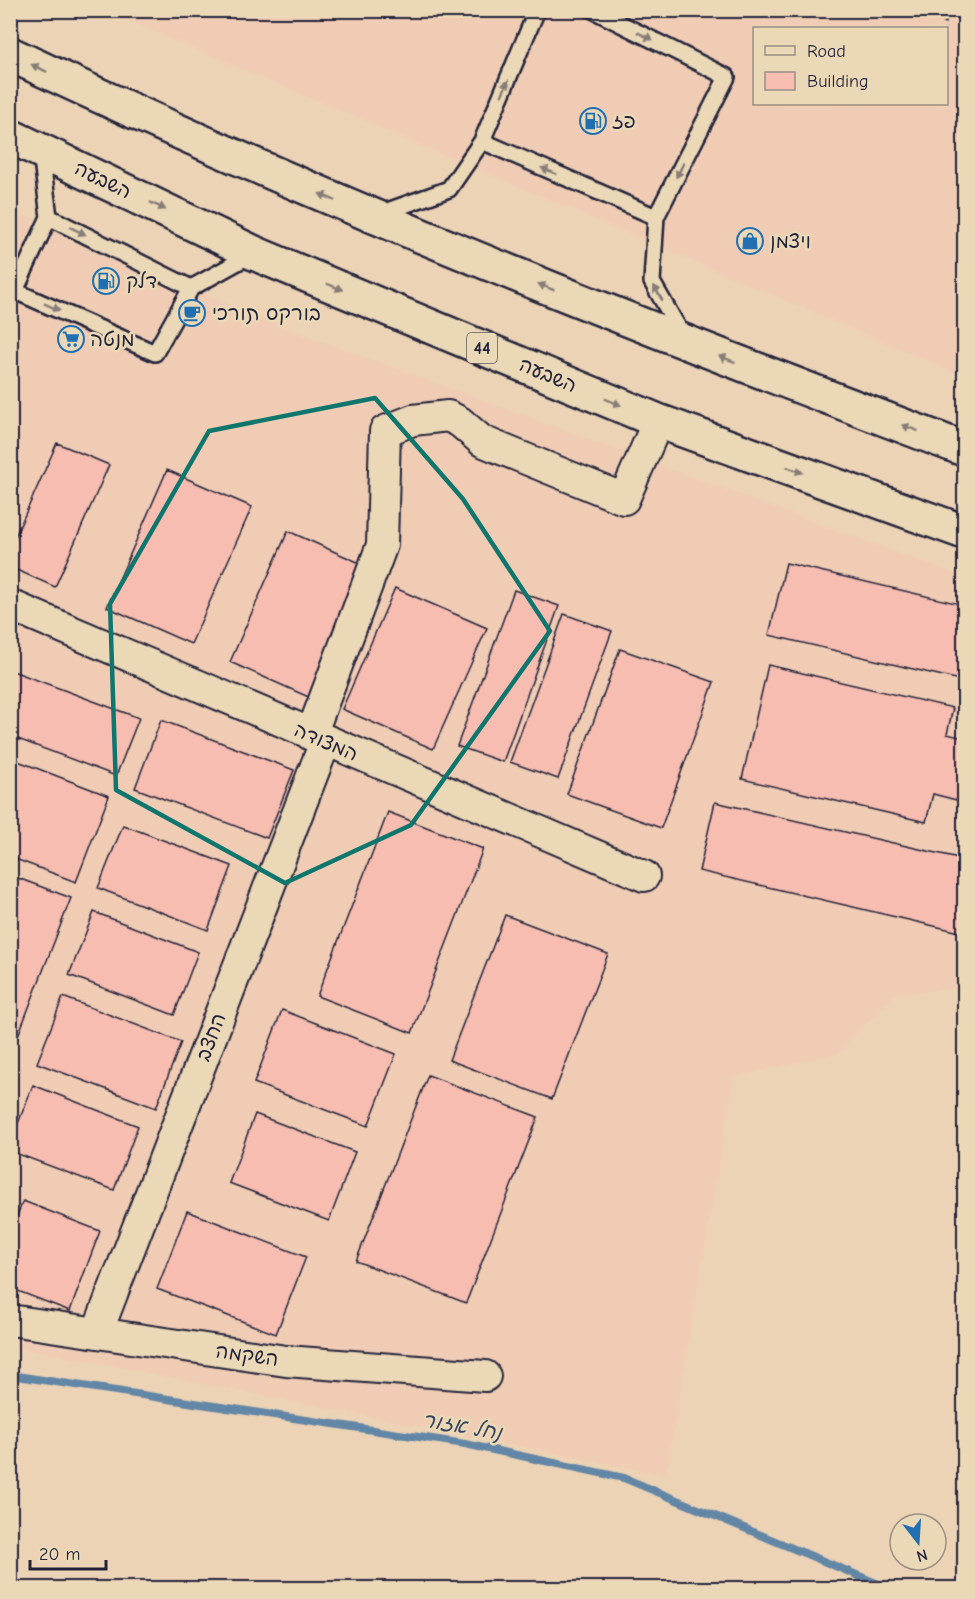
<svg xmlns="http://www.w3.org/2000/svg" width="975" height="1599" font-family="'Comic Neue','Playpen Sans Hebrew',sans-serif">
<rect width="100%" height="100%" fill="#edd3b5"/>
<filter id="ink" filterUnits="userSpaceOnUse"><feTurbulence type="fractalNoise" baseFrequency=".0167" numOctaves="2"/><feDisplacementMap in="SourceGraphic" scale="12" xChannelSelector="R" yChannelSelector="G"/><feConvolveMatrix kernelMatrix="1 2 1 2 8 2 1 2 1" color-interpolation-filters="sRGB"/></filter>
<g filter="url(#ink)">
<path fill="#f0ccb4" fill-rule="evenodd" d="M106 11H964V376L946 369ZM754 28H946V104H754Z
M10 209 275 324 964 577V988L895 994 838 1053 734 1077 666 1475 11 1346Z"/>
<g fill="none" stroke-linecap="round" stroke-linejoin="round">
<path stroke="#6286a6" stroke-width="8" d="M10 1375 465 1444 624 1478 888 1588"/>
</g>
<path fill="#f7bdb0" stroke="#22223b" stroke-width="1.5" d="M57 443 109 465 55 587 10 567V548Z
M167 470 252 507 191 644 107 607Z
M288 531 371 568 313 699 230 662Z
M786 563 964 605V681L769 635Z
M395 588 487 628 433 749 342 709Z
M514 590 559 606 503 762 457 746Z
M564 614 612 631 558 779 510 762Z
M620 649 714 682 661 828 567 794Z
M768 665 953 708 947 734 964 738V802L933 794 926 822 742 779Z
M10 670 139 718 116 776 10 736Z
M161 720 294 770 267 838 135 788Z
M10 758 109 796 76 882 10 857Z
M715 802 963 859 964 852V933L699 871Z
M388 812 483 849 412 1033 317 996Z
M123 825 232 866 208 930 98 888Z
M10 875 71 898 11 1054 10 1053Z
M94 912 198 952 174 1015 69 975Z
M505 915 608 954 552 1099 449 1060Z
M63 997 181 1042 156 1108 37 1063Z
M282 1010 396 1054 368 1126 254 1083Z
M428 1075 538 1117 466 1303 356 1261Z
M33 1085 138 1126 114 1190 10 1151V1144Z
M255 1114 355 1152 329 1221 229 1183Z
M23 1201 100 1231 70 1311 10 1288V1233Z
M187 1211 306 1257 276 1334 157 1289Z"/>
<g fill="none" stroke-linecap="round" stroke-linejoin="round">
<defs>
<path id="service" d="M593 10 727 77 656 217
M482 141 537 10
M41 152 49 217 191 288 254 253
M379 214 449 189 482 141 656 217 652 282 683 336
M49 217 15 291 155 353 191 288"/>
<path id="minor" d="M10 605 644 876
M311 735 382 545 385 431 413 420 448 416 460 422 482 441 624 499 658 421
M10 1320 286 1361 485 1376
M97 1333 325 742"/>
<path id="trunk" d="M10 54C322 202 642 327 964 449
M10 136 254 253 658 421 964 532"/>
</defs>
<use href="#service" stroke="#22223b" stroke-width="20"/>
<use href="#minor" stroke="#22223b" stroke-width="34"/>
<use href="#trunk" stroke="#22223b" stroke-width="38"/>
<path stroke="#22223b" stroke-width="4" stroke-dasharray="1.5 4.5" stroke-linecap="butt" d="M944 10 945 28"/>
<use href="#service" stroke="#ebd8b6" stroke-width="15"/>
<use href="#minor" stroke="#ebd8b6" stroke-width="30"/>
<use href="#trunk" stroke="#ebd8b6" stroke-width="33"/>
</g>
<defs><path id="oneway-solid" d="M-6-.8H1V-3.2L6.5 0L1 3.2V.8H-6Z" transform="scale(1.5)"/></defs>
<g fill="#867d78">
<use href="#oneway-solid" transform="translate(645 36) rotate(26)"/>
<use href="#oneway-solid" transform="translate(39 68) rotate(-155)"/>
<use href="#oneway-solid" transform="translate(505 88) rotate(-67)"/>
<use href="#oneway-solid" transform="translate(680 170) rotate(117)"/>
<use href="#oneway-solid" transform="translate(549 171) rotate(-157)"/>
<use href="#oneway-solid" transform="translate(327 197) rotate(-156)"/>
<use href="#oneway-solid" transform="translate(158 206) rotate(26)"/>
<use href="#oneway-solid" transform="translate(78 231) rotate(26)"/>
<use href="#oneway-solid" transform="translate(335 287) rotate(23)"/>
<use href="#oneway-solid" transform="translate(546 287) rotate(-158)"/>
<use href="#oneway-solid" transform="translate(658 293) rotate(-120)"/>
<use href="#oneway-solid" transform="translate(52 307) rotate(24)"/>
<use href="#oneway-solid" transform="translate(727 359) rotate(-159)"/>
<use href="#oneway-solid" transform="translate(613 402) rotate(23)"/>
<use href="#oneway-solid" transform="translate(910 428) rotate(-159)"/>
<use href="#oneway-solid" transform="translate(795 470) rotate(20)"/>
</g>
</g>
<path fill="none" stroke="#0f766e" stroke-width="4.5" stroke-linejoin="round" d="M375 398 463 499 550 631 411 825 285 883 116 790 110 604 209 431Z"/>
<defs>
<symbol id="fuel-ring" viewBox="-11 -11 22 22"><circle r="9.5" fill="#ebd8b6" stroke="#1f6fb2" stroke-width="1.5"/><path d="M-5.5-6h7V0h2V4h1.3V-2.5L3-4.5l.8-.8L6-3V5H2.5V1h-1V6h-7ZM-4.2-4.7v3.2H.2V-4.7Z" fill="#1f6fb2"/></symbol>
<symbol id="shop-ring" viewBox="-11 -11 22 22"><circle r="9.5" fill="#ebd8b6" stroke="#1f6fb2" stroke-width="1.5"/><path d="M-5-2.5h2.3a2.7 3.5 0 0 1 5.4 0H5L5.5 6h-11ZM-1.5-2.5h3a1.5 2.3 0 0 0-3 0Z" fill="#1f6fb2"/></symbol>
<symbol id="cafe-ring" viewBox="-11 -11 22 22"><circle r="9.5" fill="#ebd8b6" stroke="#1f6fb2" stroke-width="1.5"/><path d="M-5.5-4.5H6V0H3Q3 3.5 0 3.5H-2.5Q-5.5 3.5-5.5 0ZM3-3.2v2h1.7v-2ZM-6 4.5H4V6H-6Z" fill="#1f6fb2"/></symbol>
<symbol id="supermarket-ring" viewBox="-11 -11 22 22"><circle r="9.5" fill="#ebd8b6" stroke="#1f6fb2" stroke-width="1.5"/><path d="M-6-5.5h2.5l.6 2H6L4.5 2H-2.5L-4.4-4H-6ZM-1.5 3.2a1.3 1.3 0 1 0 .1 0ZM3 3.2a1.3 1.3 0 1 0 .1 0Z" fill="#1f6fb2"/></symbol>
</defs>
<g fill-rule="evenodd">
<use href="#fuel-ring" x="578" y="106" width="30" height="30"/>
<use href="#shop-ring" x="735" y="226" width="30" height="30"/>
<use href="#fuel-ring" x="91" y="266" width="30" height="30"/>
<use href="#cafe-ring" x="177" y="298" width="30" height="30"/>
<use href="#supermarket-ring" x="56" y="324" width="30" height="30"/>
</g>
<g text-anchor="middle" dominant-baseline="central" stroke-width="5" stroke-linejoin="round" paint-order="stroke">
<rect fill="#ebd8b6" stroke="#5e5960" stroke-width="1.5" x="467" y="333" width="30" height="30" rx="4.5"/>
<g font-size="18" font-weight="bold" fill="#22223b">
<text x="482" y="348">44</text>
</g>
<g font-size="20" fill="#22223b" stroke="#ebd8b6" text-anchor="start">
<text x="612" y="121">פז</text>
<text x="770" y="241">ויצמן</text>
<text x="126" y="281">דלק</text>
<text x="212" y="313">בורקס תורכי</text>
<text x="90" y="339">מנטה</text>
</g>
<g font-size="20" fill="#22223b" stroke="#ebd8b6">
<text transform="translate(103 180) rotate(26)">השבעה</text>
<text transform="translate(548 375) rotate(23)">השבעה</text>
<text transform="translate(326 742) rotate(23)">המצודה</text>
<text transform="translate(211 1037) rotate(-69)">החצב</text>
<text transform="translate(247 1355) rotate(8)">השקמה</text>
</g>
<g font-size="21" font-style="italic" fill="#37435f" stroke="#ebd8b6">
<text transform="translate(462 1426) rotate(10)">נחל אזור</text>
</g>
</g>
<rect width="975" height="1599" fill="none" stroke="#ebd8b6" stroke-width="36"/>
<rect x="18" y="18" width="939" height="1563" fill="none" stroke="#22223b" stroke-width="2" filter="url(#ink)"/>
<rect x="753" y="27" width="195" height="78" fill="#ebd8b6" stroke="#9b8f85" stroke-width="1.5"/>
<rect x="765" y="46" width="30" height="9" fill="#ebd8b6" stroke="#9b8f85" stroke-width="1.5"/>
<text x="807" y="57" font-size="18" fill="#22223b">Road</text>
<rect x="765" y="72" width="30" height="18" fill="#f7bdb0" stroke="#9b8f85" stroke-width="1.5"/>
<text x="807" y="87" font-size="18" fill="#22223b">Building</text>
<g transform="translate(918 1542) rotate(163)"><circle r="28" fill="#ebd8b6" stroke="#9b8f85" stroke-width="1.5"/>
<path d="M0-4.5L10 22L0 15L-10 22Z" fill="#1f6fb2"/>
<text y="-9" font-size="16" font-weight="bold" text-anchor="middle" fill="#22223b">N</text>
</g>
<path d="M30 1560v9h76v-9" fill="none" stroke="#22223b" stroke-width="3"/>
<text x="39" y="1560" font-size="18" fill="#22223b" stroke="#ebd8b6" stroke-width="4.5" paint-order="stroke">20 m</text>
</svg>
